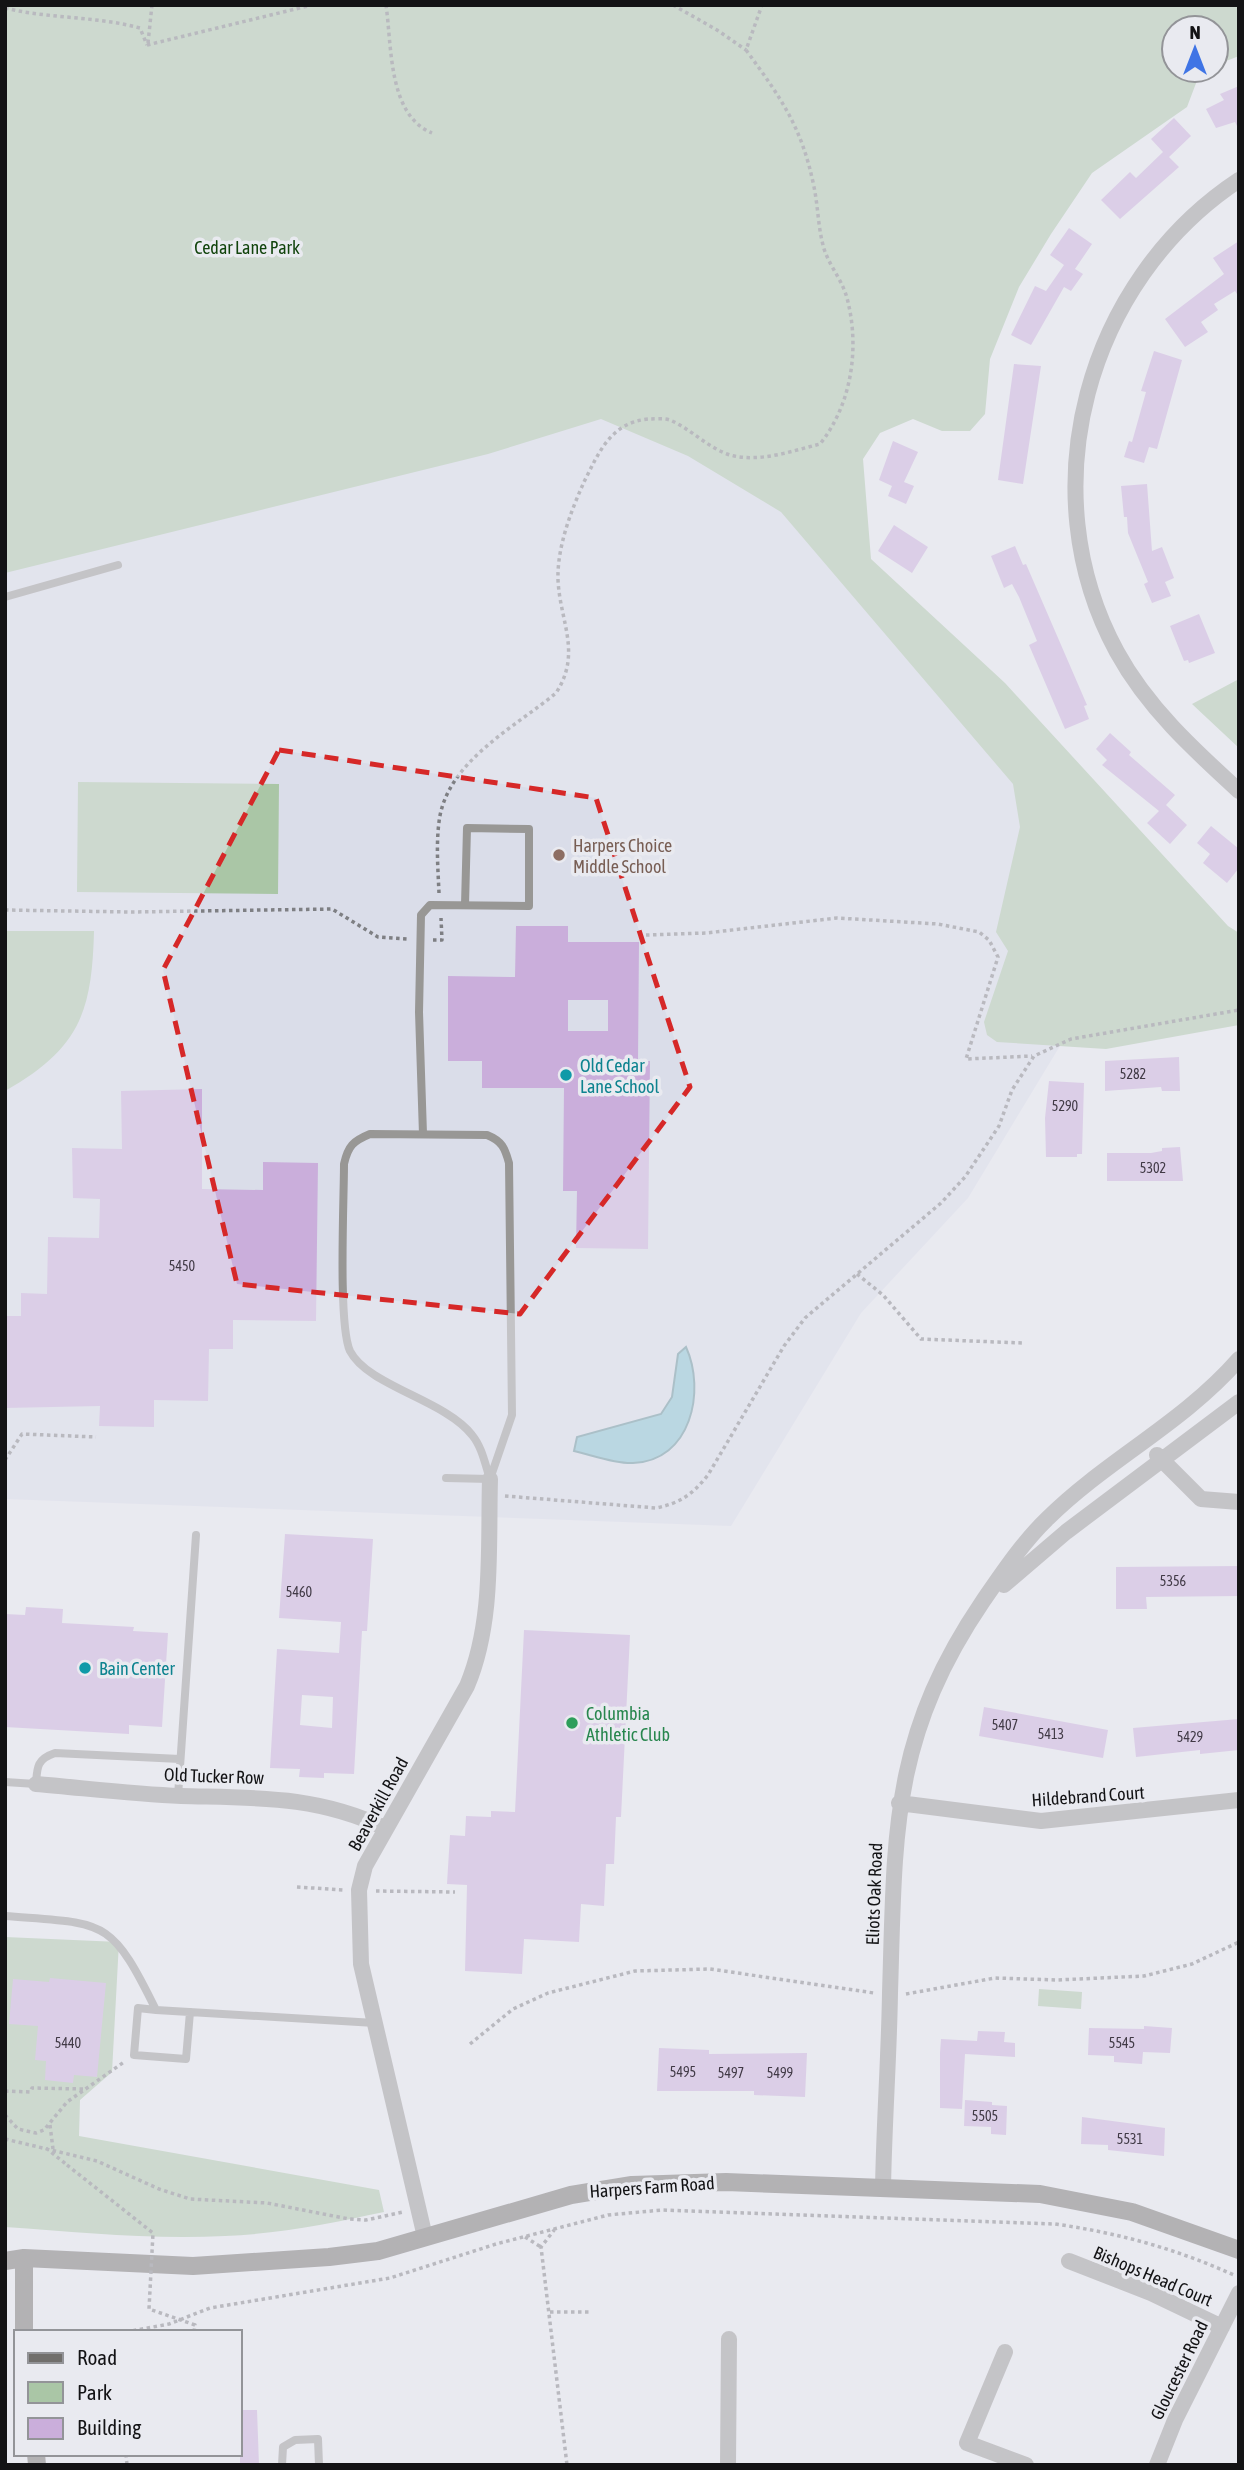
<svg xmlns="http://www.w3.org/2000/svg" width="1244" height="2470" font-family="'Asap Condensed',sans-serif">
<rect width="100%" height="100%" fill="#e9eaf0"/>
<path fill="#dadde9" d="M708 365 822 518 1021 730 1072 1026 968 1198 861 1313 731 1526 5 1499V568Z"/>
<path fill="#aac6a6" d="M5 5H1239V56L1216 65V28H1174V70H1201L1187 107 1092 173 1051 234 1019 287 990 359 985 414 970 431H942L913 419 880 433 863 459 871 559 1005 683 1228 926 1239 933V1025L1106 1049 997 1042 987 1035 984 1022 1008 951 996 932 1020 827 1013 784 781 512 688 456 601 419 488 454 5 573Z
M1239 679V748L1192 704Z
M78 782 279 784 278 894 77 892Z
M5 931H94C92 1013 79 1049 5 1091Z
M5 1937 119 1942 112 2072 80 2100 79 2136 379 2190 384 2212C332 2223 279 2234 225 2236 152 2240 78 2232 5 2227Z
M1039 1989 1082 1992 1081 2009 1038 2006Z"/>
<path fill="#82c2d0" stroke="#618e98" stroke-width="2" d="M686 1347C706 1391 691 1461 633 1463 615 1464 592 1455 574 1451L577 1437 661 1414 672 1397 678 1354Z"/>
<path fill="#caaedb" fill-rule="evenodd" d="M1239 86V130L1235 122 1216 128 1206 109 1224 100 1220 94Z
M1174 118 1191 136 1169 157 1179 167 1120 219 1101 200 1130 172 1136 178 1163 152 1151 139Z
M1069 228 1092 244 1075 269 1083 274 1071 291 1064 287 1031 345 1011 335 1035 286 1046 291 1064 265 1050 255Z
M1239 241V297L1235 291 1214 304 1218 310 1201 322 1208 332 1185 347 1165 319 1224 274 1213 258Z
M1154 351 1182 360 1157 449 1149 447 1144 463 1124 457 1129 441 1132 442 1146 392 1141 391Z
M1014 364 1041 366 1023 484 998 480Z
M893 441 918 452 904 482 914 486 906 504 888 496 892 486 879 480Z
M1147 484 1152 551 1162 547 1174 578 1165 582 1171 596 1152 603 1144 584 1148 582 1128 533 1127 517H1124L1121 486Z
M894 525 928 547 912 573 878 551Z
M1015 546 1023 565 1026 564 1087 705 1084 706 1089 719 1065 729 1029 645 1037 641 1019 597 1012 584 1004 588 991 556Z
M1199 614 1215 653 1189 663 1188 660 1184 661 1170 626Z
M1110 733 1131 752 1129 755 1175 795 1166 805 1187 825 1170 844 1147 823 1159 811 1102 765 1107 760 1096 749Z
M1211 826 1239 849V868L1227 883 1203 863 1210 854 1197 843Z
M516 926H568V942H639L638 1061H650L648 1249 576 1248 577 1191H563L564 1088H482V1061H448V976L515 977ZM568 1000H608V1031H568Z
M1179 1057 1180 1091H1162L1161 1087 1105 1091V1061Z
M1049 1081 1084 1083 1082 1154H1077V1157H1046L1045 1118Z
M202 1089V1189L263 1190V1162L318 1163 316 1321 233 1320V1349H209L208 1401 154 1400V1427L99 1426 100 1406 5 1408V1316H21V1293L47 1294 48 1237 99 1238 100 1199 73 1198 72 1148 122 1149 121 1091Z
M1180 1147 1183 1181H1107V1153H1151L1162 1151V1148Z
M285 1534 373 1539 367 1631H362L354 1774 324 1773V1778L299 1777 300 1769 270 1768 277 1649 339 1653 341 1622 279 1618ZM302 1695 333 1697 332 1728 300 1725Z
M1239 1566V1596L1146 1597 1147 1609H1116V1567Z
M26 1607 63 1609 62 1623 134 1627 133 1631 168 1633 162 1727 129 1725V1734L5 1727V1614L25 1615Z
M524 1630 630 1635 621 1817H616L614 1864H606L604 1906 581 1904 579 1942 524 1939 522 1974 465 1971 467 1885 447 1884 450 1835 465 1836 466 1816 491 1817V1811L515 1812Z
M984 1707 1108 1730 1103 1758 979 1736Z
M1239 1719V1750L1200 1754V1750L1136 1757 1133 1728Z
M50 1978 106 1983 97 2077 74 2075 73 2083 45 2080 46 2061 35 2060 38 2026 9 2024 13 1979 49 1982Z
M1144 2026 1172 2028 1170 2053 1143 2052 1142 2064 1114 2062V2056L1088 2055 1089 2028 1144 2029Z
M978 2031 1005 2032 1004 2042 1015 2043V2057L965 2054 962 2109 940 2108V2053L951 2054 940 2053 941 2039 977 2041Z
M659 2048 709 2050V2054L807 2053 805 2097 754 2095V2091H657Z
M965 2100 992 2102V2105L1007 2106 1006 2135 991 2134V2127L964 2126Z
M1082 2117 1165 2128 1164 2156 1108 2150V2145L1081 2144Z
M240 2410H257L259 2465H240Z"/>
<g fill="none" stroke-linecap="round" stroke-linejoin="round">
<path stroke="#7e7f83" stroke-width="3.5" stroke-dasharray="3.5 3.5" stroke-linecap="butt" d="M386 5C392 47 388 115 432 133
M673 5 717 30 746 50
M5 8C50 19 96 16 140 28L147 45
M148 43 152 5
M147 45 312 5
M439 893C438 870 436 845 439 822 446 762 514 728 556 693 582 653 560 622 558 580 557 547 571 511 584 482 599 452 611 422 649 419 655 419 664 418 670 420 691 429 708 448 730 455 759 463 792 451 820 444 852 404 860 347 847 298 842 279 827 263 823 245 818 226 818 206 814 187 802 127 781 98 746 50L762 5
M5 910 131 912 332 909 378 937 408 939
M646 935 706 933 837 918 938 924 979 932 989 940 998 957 966 1059 1032 1056
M433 940H442L441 918
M857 1274 883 1295 921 1339 1022 1343
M5 1460 22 1434 96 1437
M505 1496 656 1508C680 1503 692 1495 708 1475L784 1346 805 1318 941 1203 965 1177 999 1126 1012 1090 1034 1056 1071 1039 1239 1010
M297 1887 344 1890
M376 1891 455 1892
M906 1994 995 1978 1057 1980 1144 1976 1192 1964 1239 1942
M470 2044 513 2009 548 1993 635 1971 710 1969 874 1993
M5 2091 30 2092 32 2088 84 2089
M5 2115 18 2129 36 2133 44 2130 67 2102 124 2062
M50 2125 53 2149
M5 2139 97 2161 159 2189 190 2199 267 2203 349 2219 366 2220 403 2212
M46 2148 67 2165
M555 2229 541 2247 567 2465
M525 2237 541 2247
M550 2312H590
M126 2332 169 2324 210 2308 390 2278 496 2244 608 2215 662 2210 1055 2224C1119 2233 1177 2249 1236 2276
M126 2454 127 2465"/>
<path stroke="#989795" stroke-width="8" d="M5 597 118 565
M370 1134 487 1135C502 1141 505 1148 509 1163L512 1415 490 1479C485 1464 482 1447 472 1435 445 1400 368 1386 350 1351 338 1325 344 1200 344 1164 348 1146 353 1141 370 1134Z
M423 1134 419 1012 421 915 430 905 529 906V829L467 828 465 905
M446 1478 490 1479
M5 1782 36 1784C37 1767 37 1759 55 1753L180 1759
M178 1796 196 1535
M5 1916C105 1924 110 1916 156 2010L375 2023
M156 2010 138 2008 134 2055 186 2059 190 2012
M282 2465 283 2447 295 2440 318 2439 319 2465"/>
<path stroke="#989795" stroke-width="16" d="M1239 180C1086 281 1029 491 1117 652 1147 707 1193 749 1239 791
M1157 1455 1201 1499 1239 1502
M1004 1585 1066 1532 1239 1402
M36 1784C84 1788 132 1794 181 1796 255 1798 316 1795 385 1828
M899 1803 1041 1821 1239 1800
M883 2189C884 2123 889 2058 890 1993 895 1835 890 1738 983 1601 1003 1572 1023 1542 1048 1518 1108 1459 1182 1424 1239 1359
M425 2237 361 1964 359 1890 365 1866 467 1686C494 1622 488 1548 490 1479
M1069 2261 1151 2293 1222 2327
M1005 2352 967 2443 1026 2465
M728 2465 729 2339
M1157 2465 1175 2420 1239 2293"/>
<path stroke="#716f6c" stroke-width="18" d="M24 2258V2332
M5 2261 24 2258 193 2266 329 2257 378 2251 571 2195 632 2185 726 2182 1040 2194 1132 2212 1239 2250
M36 2454 37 2465"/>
<path stroke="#7e7f83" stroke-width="3.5" stroke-dasharray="3.5 3.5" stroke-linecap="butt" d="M67 2165 153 2233 149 2309 195 2325 194 2332"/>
</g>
<path d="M0 0H1244V2470H0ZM279 750 596 798 690 1087 520 1314 237 1284 163 970Z" fill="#e9eaf0" fill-opacity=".55" fill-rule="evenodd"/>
<path fill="none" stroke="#d62828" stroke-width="5" stroke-dasharray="14 9" stroke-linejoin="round" d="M279 750 596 798 690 1087 520 1314 237 1284 163 970Z"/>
<circle fill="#8d6e63" stroke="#e9eaf0" stroke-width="2.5" cx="559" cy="855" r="7"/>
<g fill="#0f9aa8" stroke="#e9eaf0" stroke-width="2.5">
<circle cx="566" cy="1075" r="7"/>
<circle cx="85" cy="1668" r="7"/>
</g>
<circle fill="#2e9e5b" stroke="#e9eaf0" stroke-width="2.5" cx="572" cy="1723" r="7"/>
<g text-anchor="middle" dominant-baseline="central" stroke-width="7" stroke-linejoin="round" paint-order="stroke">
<g font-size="14" fill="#413a46">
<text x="1133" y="1074">5282</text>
<text x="1065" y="1106">5290</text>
<text x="1153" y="1168">5302</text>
<text x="182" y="1266">5450</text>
<text x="1173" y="1581">5356</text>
<text x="299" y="1592">5460</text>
<text x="1005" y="1725">5407</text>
<text x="1051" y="1734">5413</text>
<text x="1190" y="1737">5429</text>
<text x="68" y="2043">5440</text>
<text x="1122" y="2043">5545</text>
<text x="683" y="2072">5495</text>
<text x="731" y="2073">5497</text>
<text x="780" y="2073">5499</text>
<text x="985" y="2116">5505</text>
<text x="1130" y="2139">5531</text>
</g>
<g font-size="18" fill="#12440d" stroke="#e9eaf0">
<text x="247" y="247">Cedar Lane Park</text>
</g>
<g font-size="18" fill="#785e54" stroke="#e9eaf0" text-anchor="start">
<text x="573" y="845">Harpers Choice<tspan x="573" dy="21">Middle School</tspan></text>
</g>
<g font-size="18" fill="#0d838f" stroke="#e9eaf0" text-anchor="start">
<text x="580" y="1065">Old Cedar<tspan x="580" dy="21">Lane School</tspan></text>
<text x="99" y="1668">Bain Center</text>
</g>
<g font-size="18" fill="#27864d" stroke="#e9eaf0" text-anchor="start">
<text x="586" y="1713">Columbia<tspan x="586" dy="21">Athletic Club</tspan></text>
</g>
<g font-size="18" fill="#131315" stroke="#e9eaf0">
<text transform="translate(214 1776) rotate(2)">Old Tucker Row</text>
<text transform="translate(1088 1796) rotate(-4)">Hildebrand Court</text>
<text transform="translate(378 1804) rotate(-61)">Beaverkill Road</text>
<text transform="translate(874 1894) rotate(-88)">Eliots Oak Road</text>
<text transform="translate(652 2187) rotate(-4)">Harpers Farm Road</text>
<text transform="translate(1153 2276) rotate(23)">Bishops Head Court</text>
<text transform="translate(1179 2370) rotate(-64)">Gloucester Road</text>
</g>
</g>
<rect width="1244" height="2470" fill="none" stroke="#131315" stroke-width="14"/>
<rect x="14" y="2330" width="228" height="126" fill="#e9eaf0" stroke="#939498" stroke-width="2"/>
<rect x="28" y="2353" width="35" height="10" fill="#716f6c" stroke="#939498" stroke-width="2"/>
<text x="77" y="2365" font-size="21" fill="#131315">Road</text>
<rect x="28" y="2382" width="35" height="21" fill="#aac6a6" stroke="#939498" stroke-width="2"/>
<text x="77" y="2400" font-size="21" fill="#131315">Park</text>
<rect x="28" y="2418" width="35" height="21" fill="#caaedb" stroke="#939498" stroke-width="2"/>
<text x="77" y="2435" font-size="21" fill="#131315">Building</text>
<g transform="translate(1195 49)"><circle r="33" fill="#e9eaf0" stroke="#939498" stroke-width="2"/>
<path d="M0-5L12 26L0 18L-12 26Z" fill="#3f74e5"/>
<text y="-10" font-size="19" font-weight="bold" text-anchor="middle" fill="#131315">N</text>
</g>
</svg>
